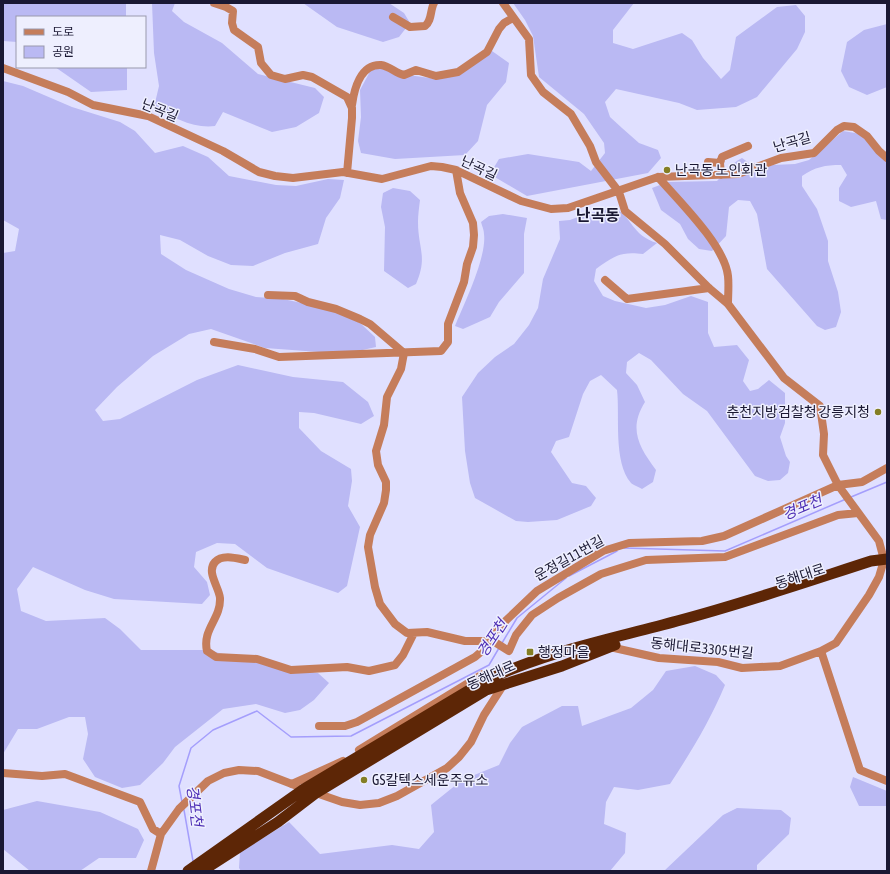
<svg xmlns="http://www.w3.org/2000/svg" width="890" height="874" font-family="'Asap Condensed','Noto Sans KR',sans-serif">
<rect width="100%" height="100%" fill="#e0e0ff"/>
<path fill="#bab9f3" d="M3 3H126V17H17V42L3 41Z
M152 3H175L172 11 184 22 222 43 258 74 315 88 324 97 319 113 296 127 272 132 223 112 215 126C194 129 172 117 154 107L159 86 154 53Z
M303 3H389L404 13 410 23 399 37 383 42 337 27Z
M513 3H634L613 30V43L633 49 682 33 692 40 703 58 721 79 730 70 736 37 777 7 796 5 805 16V32L797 49 757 97 736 107 697 110 679 103 616 89 605 102 610 117 622 128 639 143 658 150 661 158 648 173 527 196 493 176V169L499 159 528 154 579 162 591 171 605 153 604 143 584 114 539 77 533 36 525 20Z
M887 24V87L867 95 849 87 841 71 847 42 864 30Z
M492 51 509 63 506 82 487 105 478 141 465 155 395 159 361 153 358 141 361 117 360 90 373 66 408 75 437 79Z
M55 67H127V90L91 92Z
M3 81 23 86 72 107 120 122 135 131 155 153 183 146 208 157 229 176 276 185 296 186 328 179 344 180 340 198 326 218 318 244 285 253 253 266 231 265 208 256 180 240 160 235 161 254 186 270 229 289 256 297 283 299 339 311 358 321 375 337 376 347 349 353 319 352 265 348 211 329 189 334 153 356 117 387 95 410 103 421 120 419 197 380 238 365 293 377 343 382 368 402 374 416 361 424 314 413 299 412V428L321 451 351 469 352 481 348 506 360 527 347 586 338 593 267 568 235 544 217 543 196 552 194 567 207 582 210 595 202 604 114 599 85 590 33 567 17 589 21 611 46 621 105 618 120 629 141 650H210L240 660 268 663 292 670 318 673 329 683 314 700 300 710 285 713 256 704 223 709 175 747 163 763 140 785 122 788 95 777 83 759 88 734 85 717H69L37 729H18L3 754V253L15 251 19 229 3 220Z
M843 131 867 135 887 156V220L881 219 876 201 851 207 839 201V188L847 175 841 165C825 165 815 167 802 176V186L817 209 828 241V261L838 292 841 312 836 327 825 330 817 326 767 269 757 214 750 201 738 200 729 207 726 236 712 251 699 249 688 239 680 224 661 210 652 188 668 182 717 181C727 171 729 165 742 158L759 170 773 165 795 164 809 160Z
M393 188 410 191 420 200C419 208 418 215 418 222 418 248 428 257 416 284L408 288 384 271 385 227 381 207 383 193Z
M614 208C633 217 631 235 657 243L643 254C621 251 614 256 596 269L594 281 603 296 615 301 646 308 665 305 691 296 708 302V333L714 347 737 345 749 360 743 381 750 391 758 389 769 380 785 393V423L780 437 786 456 790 462 788 473 780 480 768 481 755 476 707 411 683 394 651 360 639 353 627 362 626 373 637 385 645 402C628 429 639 447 656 470L653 482 642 489C639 487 633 485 631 483 613 462 620 416 617 390L601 375 590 381 583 394 569 437 556 441 551 452 572 483 586 486 596 498 591 506 557 520 528 522 516 521 475 498 470 483 465 451 462 397 478 373 495 357 514 344 529 325 538 308 543 279 560 239 559 221 570 220 586 214Z
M503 214 527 218 524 234V273L499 302 490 317 463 329 455 326C464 304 487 257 484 234 484 230 482 226 481 222L489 216Z
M695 666 716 675 725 685C710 721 691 752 670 784L638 790 614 787 606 802 604 824 626 833 625 853 610 871H241L239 868 240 852 289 822 320 854 392 845 419 849 434 832 431 805 462 780 499 765 510 743 522 727 562 706H578L582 726 631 708 653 690 666 671Z
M853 777 887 791V806H859L850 787Z
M37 801 100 812 138 829 144 840 136 858H99L80 871H30L3 849V810Z
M737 808 781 810 791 818 789 834 757 865V871H664L723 815Z"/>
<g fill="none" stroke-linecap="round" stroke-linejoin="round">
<path stroke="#a49efc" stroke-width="1.5" d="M851 497 887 482
M624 548 725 551 846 499
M569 576 617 551
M502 643 517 618 566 578
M182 802 179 786 191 748 213 730 257 711 291 737 351 736 489 665 499 648
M184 810 193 861"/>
<path stroke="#c57d5b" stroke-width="8" d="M214 3 226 7 233 11 232 23 234 30 258 47 261 63 271 75 285 79 303 75 312 77 347 97 352 108V118L347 173
M503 3 529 39 531 75 543 92 571 114 590 146 596 162 619 192 625 211 665 244 709 288 728 304 784 378 820 406 824 434 823 455 838 485 879 541 884 560 879 577 869 595 836 643 821 651 780 666 742 668 718 662 659 658 610 647
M393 17 410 27 425 26C432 21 430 10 434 3
M3 68 68 92 93 105 148 116 223 151 259 172 275 176 293 178 343 172 382 179 431 166 442 167 456 170 521 201 551 209 568 208 658 177 738 174 781 158 814 153 837 130 844 126 854 127 867 136 879 151 887 158
M352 105C354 90 360 64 381 65 389 66 396 73 404 75L416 70 436 76 458 72 487 52 499 29 504 23 513 18
M708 162 720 163
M721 175 720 163 722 157 748 146
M658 177C679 201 725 246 728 276 729 285 728 295 728 304
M605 280 627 299 709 288
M268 295 295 296 308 302 336 309 360 319 370 324 404 353
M214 342 255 349 279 357 441 351 448 342V324L464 282 467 264 473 247 474 235 473 223 460 193 456 170
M404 353 401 369 387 397 384 425 376 451 378 465 386 482V490L384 503 370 535 368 547 375 587 380 604 395 624 407 633 427 632 465 641H493L509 651 516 635 532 615 558 598 601 574 646 560 725 557 838 515 858 513
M245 560C236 558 222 554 215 562 206 572 219 587 220 598 221 619 202 629 207 651L216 657 257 659 291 670 347 667 369 671 395 665 403 655 414 633
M821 651 860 770 887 781
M319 726H345L357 722 475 657 482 651 497 629 537 591 603 551 629 543 702 541 724 536 838 485 862 482 887 468
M359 750 483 674 491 678
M3 773 42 776 65 774 140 802 153 829 161 834
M292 784 343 761
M316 793 342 802 360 805 379 803 397 796 447 768 459 757 471 742 484 715 504 684
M151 871 161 834 179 809 208 781 224 773 239 770 258 771 297 786"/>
<path stroke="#5d2606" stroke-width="11" d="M188 871 304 789 483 682C543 652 612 639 677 621 742 604 806 582 871 561L887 559
M202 871 278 822 316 793 486 690 562 666 615 645"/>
</g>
<g fill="#847e25" stroke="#eeeffe" stroke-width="1.5">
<circle cx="667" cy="170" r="4"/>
<circle cx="878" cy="412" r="4"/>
<rect x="526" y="648" width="8" height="8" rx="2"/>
<circle cx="364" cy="780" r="4"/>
</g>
<g text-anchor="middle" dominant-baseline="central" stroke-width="3" stroke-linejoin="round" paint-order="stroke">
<g font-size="14" fill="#1a1833" stroke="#eeeffe">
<text transform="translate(160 110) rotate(22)">난곡길</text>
<text transform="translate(792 142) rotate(-16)">난곡길</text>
<text transform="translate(479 168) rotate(25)">난곡길</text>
<text transform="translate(569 558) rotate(-29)">운정길11번길</text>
<text transform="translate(800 576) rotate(-18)">동해대로</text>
<text transform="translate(702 648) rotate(6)">동해대로3305번길</text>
<text transform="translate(491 675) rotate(-24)">동해대로</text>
</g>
<g font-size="14" fill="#1a1833" stroke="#eeeffe" text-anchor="start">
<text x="675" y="170">난곡동 노인회관</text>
<text x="870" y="412" text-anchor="end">춘천지방검찰청 강릉지청</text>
<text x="538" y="652">행정마을</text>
<text x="372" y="780">GS칼텍스세운주유소</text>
</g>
<g font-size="15" font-style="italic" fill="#4e2fb5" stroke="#eeeffe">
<text transform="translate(802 507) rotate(-23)">경포천</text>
<text transform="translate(492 638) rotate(-57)">경포천</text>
<text transform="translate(195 806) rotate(83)">경포천</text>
</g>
<g font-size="16" font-weight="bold" fill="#1a1833" stroke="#eeeffe">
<text x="598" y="215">난곡동</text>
</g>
</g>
<rect width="890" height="874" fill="none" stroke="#1a1833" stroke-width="8"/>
<rect x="16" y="16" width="130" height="52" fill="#eeeffe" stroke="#9999ad"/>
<rect x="24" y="29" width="20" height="6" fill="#c57d5b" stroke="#9999ad"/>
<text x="52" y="36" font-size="12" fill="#1a1833">도로</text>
<rect x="24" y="46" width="20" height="12" fill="#bab9f3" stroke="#9999ad"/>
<text x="52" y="56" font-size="12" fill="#1a1833">공원</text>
</svg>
